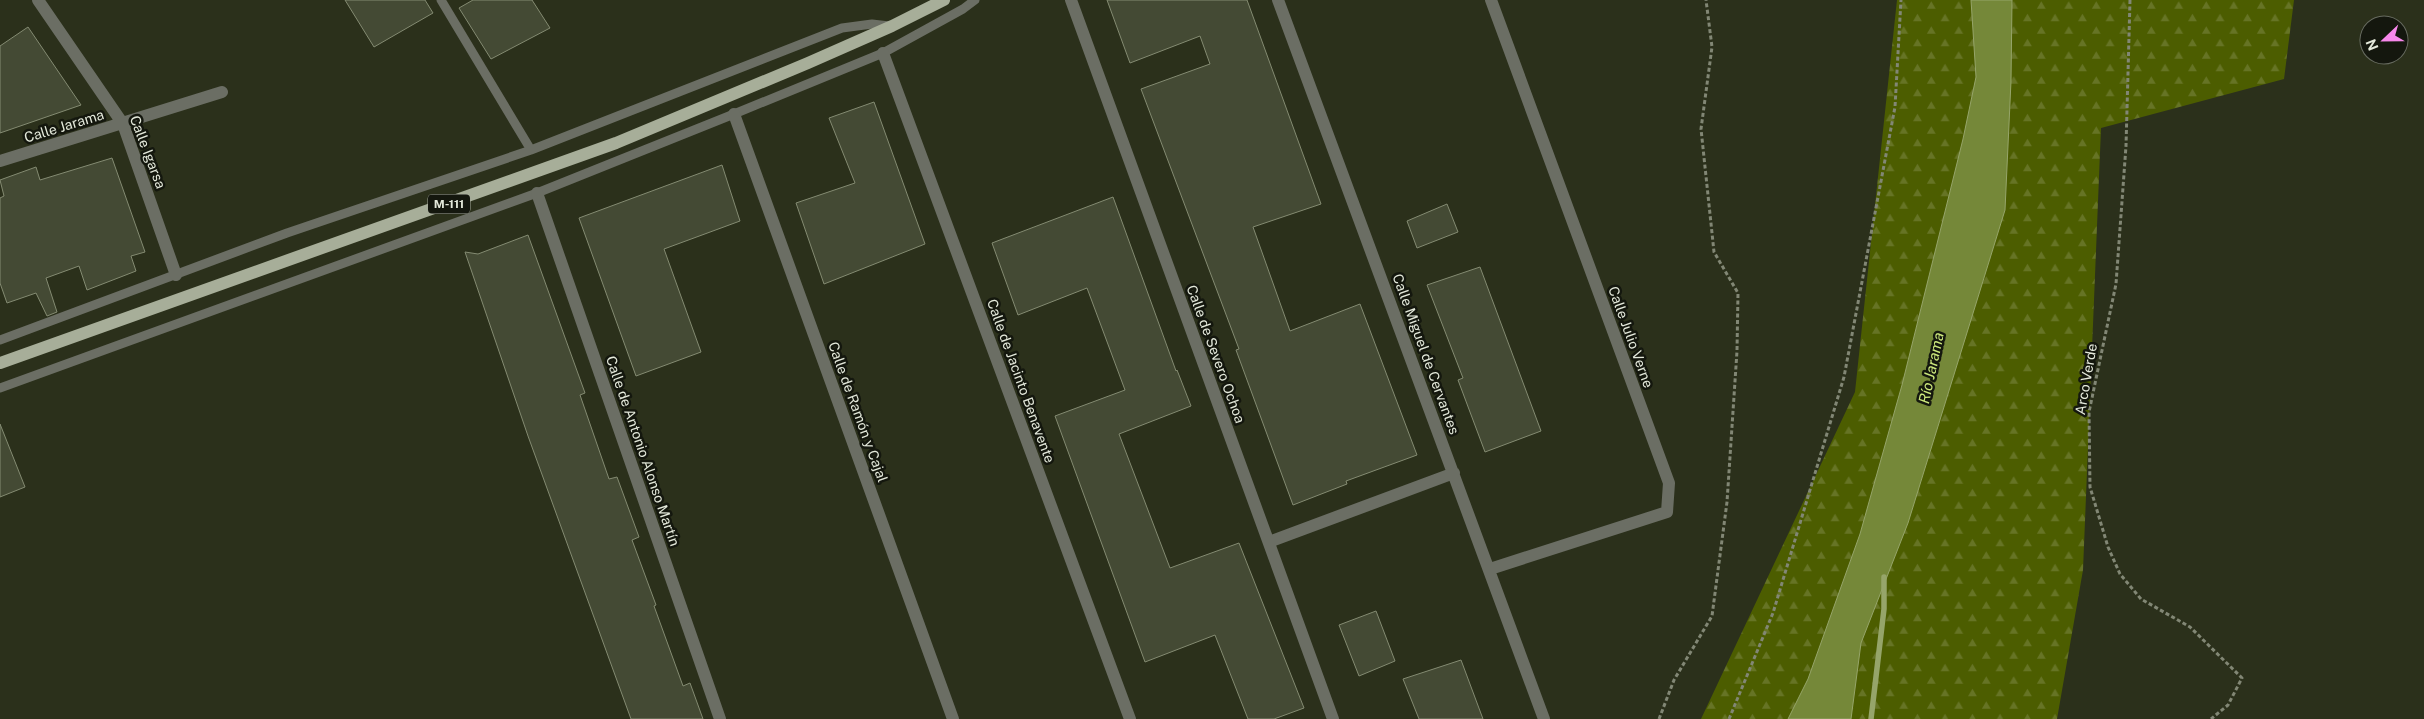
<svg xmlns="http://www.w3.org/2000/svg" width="2424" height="719" font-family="'Public Sans',sans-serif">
<defs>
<pattern id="forest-firs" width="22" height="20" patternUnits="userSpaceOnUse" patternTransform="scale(1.25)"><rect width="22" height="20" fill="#4c5d00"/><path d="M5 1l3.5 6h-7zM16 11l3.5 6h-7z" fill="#667425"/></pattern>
</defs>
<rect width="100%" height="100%" fill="#2b301b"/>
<path fill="url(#forest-firs)" d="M1897 0H2294L2284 79 2101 128 2083 570 2057 719H1701L1855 392Z"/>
<path fill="#758839" stroke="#96a56a" d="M1971 0H2012L2011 81 2005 210 1908 523 1861 643 1851 719H1788L1808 679 1860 534 1902 385 1963 139 1976 77Z"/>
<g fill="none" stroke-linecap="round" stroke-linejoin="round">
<path stroke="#96a56a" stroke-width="5.5" d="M1871 719 1884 609V577"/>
</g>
<path fill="#444a34" stroke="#848b72" d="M345 0H425L433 13 374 47Z
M473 0H532L550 28 491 59 459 8Z
M1107 0H1247L1321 204 1253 227 1290 331 1360 304 1417 455 1346 481 1347 484 1293 505 1236 350 1239 349 1141 89 1210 64 1200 36 1130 63Z
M28 27 81 105 0 133V46Z
M874 102 925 244 824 284 796 203 855 183 829 118Z
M112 158 145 252 131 256 136 271 87 290 79 266 46 278 57 312 47 316 36 293 7 303 0 283V198L4 196 0 180 36 167 40 180Z
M722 165 740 221 664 249 701 352 636 376 579 218Z
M1113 197 1176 371 1177 370 1191 406 1119 434 1170 568 1239 543 1304 708 1274 719H1248L1215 635 1145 662 1055 416 1125 390 1087 288 1018 315 992 243Z
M1447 204 1458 232 1417 248 1407 221Z
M528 235 585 393 580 395 609 479 617 477 639 537 632 540 656 605 654 606 683 686 690 683 703 719H631L528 436 465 252 478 254Z
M1480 267 1541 431 1485 452 1458 380 1463 378 1427 285Z
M0 424 25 487 0 497Z
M1376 611 1395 661 1359 676 1339 625Z
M1461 660 1483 719H1419L1403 679Z"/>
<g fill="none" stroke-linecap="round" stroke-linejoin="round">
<path stroke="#828775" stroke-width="3" stroke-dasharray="4 2.5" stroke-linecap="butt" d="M2130 0 2126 146 2116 284 2089 412 2090 487 2108 547 2120 574 2141 599 2190 627 2242 678 2228 705 2211 719
M1659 719 1674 680 1712 616 1727 502 1737 351 1738 293 1714 252 1701 129 1712 47 1706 0
M1729 719 1773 613 1844 377 1895 107 1901 0"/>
<path stroke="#6b6e64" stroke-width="9" d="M441 0 531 150
M0 340 287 233 531 150 842 28 872 24 889 26
M0 388 537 193 734 114 883 53 963 9 975 0"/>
<path stroke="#6b6e64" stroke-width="12" d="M38 0 123 124 176 275
M1071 0 1333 719
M1278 0 1544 719
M883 53 1130 719
M734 114 953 719
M0 161 222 92
M537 193 720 719
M1269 542 1454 473
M1490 569 1667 512 1669 483 1491 0"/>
<path stroke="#a7ae99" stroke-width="12" d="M0 363 616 143 808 63 892 26 944 0"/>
</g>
<g text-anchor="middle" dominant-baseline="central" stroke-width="5" stroke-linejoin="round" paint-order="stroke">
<rect fill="#14170e" stroke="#a6aa9e" stroke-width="1" x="428" y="194.5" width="42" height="19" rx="4"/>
<g font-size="12" font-weight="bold" fill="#e4e9db">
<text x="449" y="204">M-111</text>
</g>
<g font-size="14" fill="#e4e9db" stroke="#14170e">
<text transform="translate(64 126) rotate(-17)">Calle Jarama</text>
<text transform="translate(148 152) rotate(69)">Calle Igarsa</text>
<text transform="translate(1631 337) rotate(70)">Calle Julio Verne</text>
<text transform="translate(1216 354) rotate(70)">Calle de Severo Ochoa</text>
<text transform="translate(1426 354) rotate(70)">Calle Miguel de Cervantes</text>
<text transform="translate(2086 379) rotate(-80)">Arco Verde</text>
<text transform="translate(1021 381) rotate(70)">Calle de Jacinto Benavente</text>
<text transform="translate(858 412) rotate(70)">Calle de Ramón y Cajal</text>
<text transform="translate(643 451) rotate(71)">Calle de Antonio Alonso Martín</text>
</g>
<g font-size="15" font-style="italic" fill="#cde97d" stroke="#14170e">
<text transform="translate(1931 368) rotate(-78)">Río Jarama</text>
</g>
</g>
<g transform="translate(2384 40) rotate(248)"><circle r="24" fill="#14170e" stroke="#676b60"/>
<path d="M0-4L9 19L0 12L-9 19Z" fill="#f788eb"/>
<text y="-8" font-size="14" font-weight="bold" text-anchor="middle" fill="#e4e9db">N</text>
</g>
</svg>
